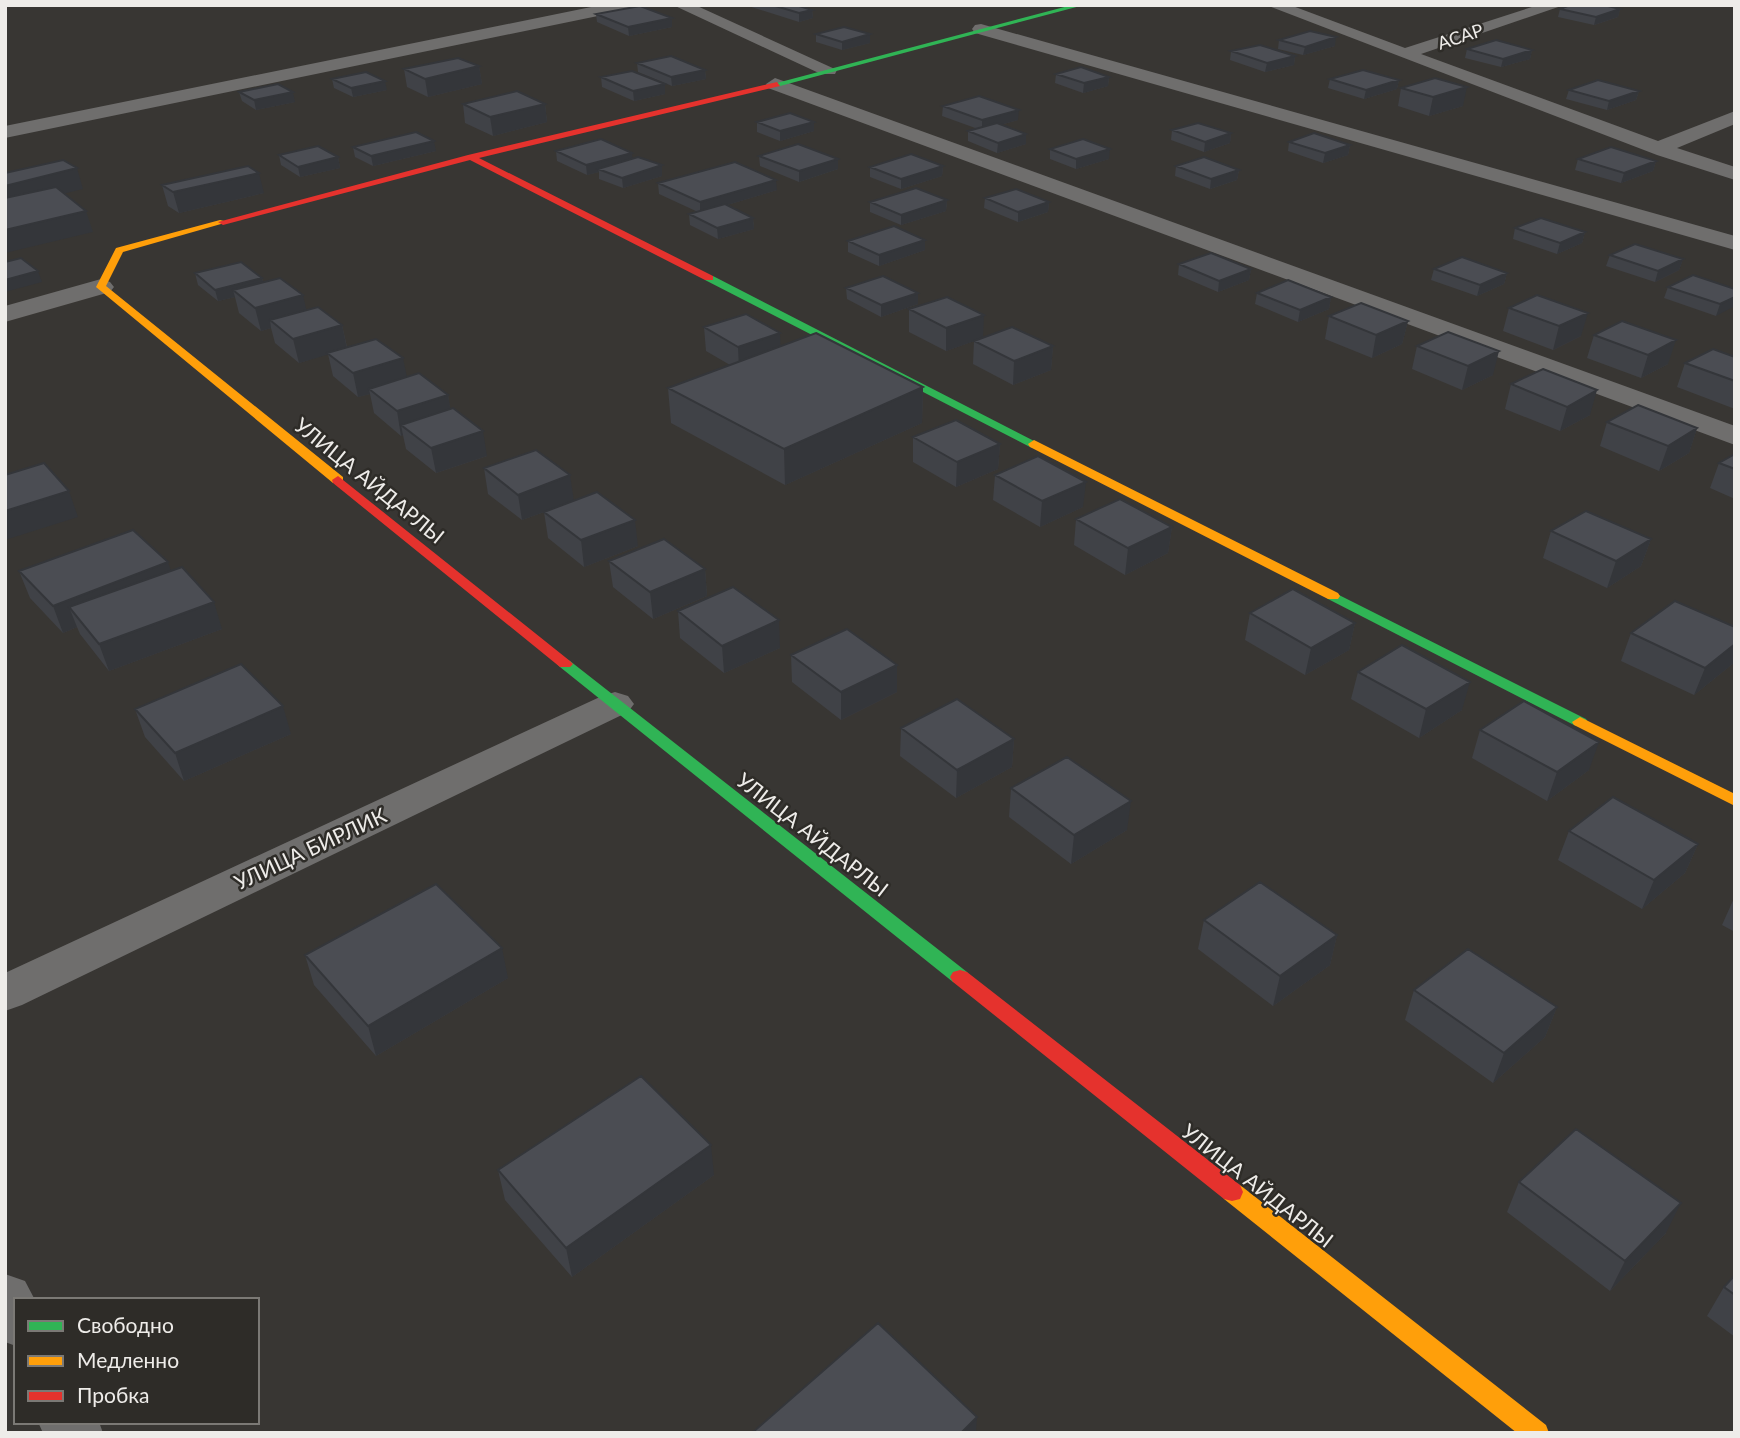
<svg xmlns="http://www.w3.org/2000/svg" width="1740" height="1438" font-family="Lato,sans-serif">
<rect width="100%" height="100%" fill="#383633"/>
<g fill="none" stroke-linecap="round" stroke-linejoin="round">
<path fill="#6f6e6d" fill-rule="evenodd" d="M601 5H635L627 10 5 138V126Z
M673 5H695L837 70 835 74H821Z
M1266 5H1290L1405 48 1538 5H1564L1421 54 1658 141 1735 111V124L1677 148 1735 167V180L1657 155Z
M981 24 1735 236V250L975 33 972 29 975 25Z
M775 78 1735 426V445L768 88 766 84Z
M101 279 110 282 114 287 110 292 5 322V306Z
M615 692 628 696 634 704 628 712 22 1005 5 1011V973L602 696Z
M5 1274 25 1281 35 1300H16V1346L5 1342Z
M38 1422H99L103 1433H43Z"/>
<path fill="#30b455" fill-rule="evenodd" d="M1072 5H1084L780 86 773 84Z
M705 276H713L1040 444 1034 448 1030 447 705 280Z
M1333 592 1586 719 1588 722 1580 727 1574 725 1328 599 1326 596Z
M565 659 570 661 967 972 970 977 967 982 960 984 953 982 560 667 557 664 560 661Z"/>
<path fill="#ff9f0a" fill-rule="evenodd" d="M220 220 228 222 123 252 106 286 343 477V483H333L96 287 116 248Z
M1034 440 1338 593 1340 596 1338 599H1328L1030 447 1028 444Z
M1580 717 1735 794V806L1574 725 1572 722Z
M1232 1183 1240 1185 1546 1425 1549 1433H1517L1224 1199 1221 1192 1224 1185Z"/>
<path fill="#e5322d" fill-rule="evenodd" d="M777 82 780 86 479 158 713 276V280H705L470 160 223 225 218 222 468 155Z
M338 476 570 661 573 664 570 667H560L333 483 332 480Z
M960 970 967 972 1240 1185 1243 1192 1240 1199 1232 1201 1224 1199 953 982 950 977 953 972Z"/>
</g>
<path fill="#404247" d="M745 5H796L812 10 813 18 799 22Z
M1560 9H1620L1618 17 1594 25 1558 17Z
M596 14 672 18V27L629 36 597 22Z
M816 34 870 43 842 50 816 42Z
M1279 40 1335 46 1303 55 1278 49Z
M1467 49 1532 50 1530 59 1501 67 1465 58Z
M1231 51 1295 56 1294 65 1265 72 1230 60Z
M637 63 705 70 706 79 672 86 638 72Z
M479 66 482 84 428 97 407 87 404 69Z
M1056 74 1109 77 1108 86 1083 93 1055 83Z
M601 77 665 84V94L634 101 602 87Z
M332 79 387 90 353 97 334 88Z
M1330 79 1399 80 1397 89 1364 99 1328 88Z
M1401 88 1463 106 1429 116 1398 106Z
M1569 90 1639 91 1636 100 1607 110 1566 99Z
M239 92 295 102 256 110 242 101Z
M463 104H545L547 122 493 136 465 123Z
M943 106 1018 120 1000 125 1026 134V144L997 153 968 141V131L978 129 942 116Z
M757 122H814V131L780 141 757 132Z
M1172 130 1231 133 1230 143 1204 152 1171 140Z
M1289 142 1350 145 1348 155 1323 163 1288 151Z
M353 147 436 151 373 166 355 157Z
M1050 149 1109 159 1076 169 1050 159Z
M556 151 632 159 662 165V176L623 188 599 179V172L587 175 557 161Z
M279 155 338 157 340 168 300 177 281 165Z
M759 156 838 159V169L799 182 760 166Z
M1578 159 1656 161 1653 171 1621 183 1575 170Z
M943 166 942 176 901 189 870 177V167Z
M1176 166 1239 170 1237 180 1210 189 1175 176Z
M658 183 777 190 727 205 753 218 754 229 718 239 690 225 689 214 698 212 659 194Z
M162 185 264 193 179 213 168 206Z
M985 198 1049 202 1048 212 1018 222 984 208Z
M947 200 946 211 901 225 870 212V202Z
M1515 228 1585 232 1582 243 1557 254 1513 239Z
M925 240V250L879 266 848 252V241Z
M1610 255 1683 259 1679 270 1655 282 1606 266Z
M1179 264 1251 269 1249 280 1218 292 1178 275Z
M1434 269 1507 273 1504 284 1477 296 1431 280Z
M195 273 262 278 263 282 306 310 342 325 347 347 407 377 448 395 450 409 487 456 436 473 406 449 403 435 401 436 374 413 370 394 358 397 333 376 328 354 299 363 275 343 271 328 261 331 239 313 235 297 218 301 198 285Z
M1668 287 1735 289 1716 316 1664 298Z
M846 288 918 304 881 317 847 299Z
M1257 293 1331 297 1329 309 1298 322 1255 304Z
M1537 295 1581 336 1553 350 1503 331 1509 308Z
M909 309 983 338 1053 346 1051 370 1013 385 973 364 974 341 946 351 909 332Z
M1329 316 1408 321 1402 344 1372 358 1325 339Z
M1622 321 1668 364 1641 378 1587 358 1594 335Z
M704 327 780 346 923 387 922 423 785 485 671 423 668 388 730 365 706 351Z
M1417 346 1493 375 1462 390 1412 369Z
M1735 357V409L1677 387 1685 363Z
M1511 384 1590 415 1560 431 1505 409Z
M1607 422 1697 428 1689 453 1659 471 1600 446Z
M913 437 1000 444 998 469 956 487 913 462Z
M1735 454V499L1710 488 1719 463Z
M484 468 574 501 638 546 584 567 548 538 544 512 522 520 488 494Z
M995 475 1083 507 1040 527 993 500Z
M1076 519 1172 527 1168 553 1125 575 1074 545Z
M1551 531 1651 539 1641 566 1607 588 1543 558Z
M609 561 705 569 707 596 653 619 613 587Z
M19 571H171L222 629 109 671 80 634 77 627 63 633 30 598Z
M678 611 780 648 724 673 680 638Z
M1250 613 1355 623 1349 650 1305 675 1245 640Z
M1735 627V662L1694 695 1621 661 1631 633Z
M791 655 897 665V692L841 720 792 682Z
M1358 672 1462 710 1419 738 1351 699Z
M135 709 291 734 184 781 145 737Z
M901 728 1014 739 1012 767 956 798 900 756Z
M1480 730 1589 770 1547 801 1472 758Z
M1011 788 1127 830 1071 864 1009 817Z
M1569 831 1698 844 1685 873 1642 909 1558 860Z
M1735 896V932L1722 925Z
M1204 920 1337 935 1330 965 1273 1006 1198 949Z
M305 955 508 978 376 1056 314 985Z
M1414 990 1557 1007 1545 1037 1493 1083 1405 1020Z
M498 1170 714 1175 572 1277 505 1200Z
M1519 1182 1666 1233 1610 1291 1507 1212Z
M1735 1275V1337L1707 1316 1724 1287Z"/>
<path fill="#34363a" d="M1620 9 1618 17 1594 25 1596 17Z
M812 10 813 18 799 22V13Z
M672 18V27L629 36 628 27Z
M870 34V43L842 50V42Z
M1336 37 1335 46 1303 55 1305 47Z
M1532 50 1530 59 1501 67 1503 59Z
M1295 56 1294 65 1265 72 1267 63Z
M479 66 482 84 428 97 425 79Z
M705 70 706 79 672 86 671 77Z
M1109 77 1108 86 1083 93 1084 83Z
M1399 80 1397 89 1364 99 1366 90Z
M385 81 387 90 353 97 351 88Z
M665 84V94L634 101 633 91Z
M1467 87 1463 106 1429 116 1433 97Z
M1639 91 1636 100 1607 110 1609 101Z
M293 92 295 102 256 110 254 100Z
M545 104 547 122 493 136 490 117Z
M1019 110 1018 120 982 130V120Z
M814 122V131L780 141V131Z
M1231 133 1230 143 1204 152 1205 142Z
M1026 134V144L997 153 998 143Z
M434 141 436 151 373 166 371 156Z
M1350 145 1348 155 1323 163 1325 153Z
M1110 149 1109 159 1076 169V159Z
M632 153 633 163 598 169 599 172 587 175 586 165Z
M338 157 340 168 300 177 298 167Z
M838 159V169L799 182V171Z
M1656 161 1653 171 1621 183 1624 173Z
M662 165V176L623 188 622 178Z
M943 166 942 176 901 189V179Z
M77 168 83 189 5 208V186Z
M1239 170 1237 180 1210 189 1211 179Z
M259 173 264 193 179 213 173 192Z
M776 180 777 190 700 213V202Z
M947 200 946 211 901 225V215Z
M1049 202 1048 212 1018 222V212Z
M86 211 93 232 5 253V230Z
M753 218 754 229 718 239 717 228Z
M1585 232 1582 243 1557 254 1560 243Z
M925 240V250L879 266V255Z
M1683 259 1679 270 1655 282 1658 271Z
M1251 269 1249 280 1218 292 1219 281Z
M38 271 42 282 5 292V280Z
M1507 273 1504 284 1477 296 1480 285Z
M262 278 265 289 233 290 235 297 218 301 215 290Z
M918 293V304L881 317V305Z
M303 295 308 317 270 320 271 328 261 331 255 308Z
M1331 297 1329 309 1298 322 1300 310Z
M1735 297V306L1716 316 1720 304Z
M1588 313 1581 336 1553 350 1559 326Z
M984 315 983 338 946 351V328Z
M1408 321 1402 344 1372 358 1376 335Z
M342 325 347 349 299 363 293 339Z
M780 333 781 356 739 370 738 347Z
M1676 340 1668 364 1641 378 1648 355Z
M1053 346 1051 370 1013 385 1014 361Z
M1499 351 1493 375 1462 390 1468 366Z
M403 358 408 382 369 389 370 394 358 397 353 373Z
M923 387 922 423 785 485 784 449Z
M1597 390 1590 415 1560 431 1567 407Z
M448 395 452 419 401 425 403 435 401 436 397 411Z
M1697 428 1689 453 1659 471 1668 446Z
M483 431 487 456 436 473 431 448Z
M1000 444 998 469 956 487 957 462Z
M570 475 574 501 522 520 518 495Z
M1086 482 1083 507 1040 527 1042 501Z
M69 491 78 517 5 540V511Z
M635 520 638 546 584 567 581 540Z
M1172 527 1168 553 1125 575 1128 548Z
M1651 539 1641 566 1607 588 1616 561Z
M168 562 177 588 69 607 77 627 63 633 53 606Z
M705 569 707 596 653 619 650 592Z
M214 602 222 629 109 671 99 644Z
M779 620 780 648 724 673 722 646Z
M1355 623 1349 650 1305 675 1311 648Z
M1735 644V662L1694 695 1705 668Z
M897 665V692L841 720V692Z
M1470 682 1462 710 1419 738 1426 709Z
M283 706 291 734 184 781 175 753Z
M1014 739 1012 767 956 798 957 770Z
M1599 742 1589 770 1547 801 1557 772Z
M1131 801 1127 830 1071 864 1074 835Z
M1698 844 1685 873 1642 909 1654 880Z
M1337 935 1330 965 1273 1006 1280 976Z
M502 948 508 978 376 1056 368 1026Z
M1557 1007 1545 1037 1493 1083 1504 1053Z
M711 1145 714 1175 572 1277 566 1248Z
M1681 1203 1666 1233 1610 1291 1625 1261Z
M977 1417 976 1433H961Z"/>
<path fill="#4b4d53" stroke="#34363a" stroke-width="2" d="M772 5H796L812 10 799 13Z
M1570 5H1604L1620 9 1596 17 1560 9Z
M640 6 672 18 628 27 596 14Z
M844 27 870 34 842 42 816 34Z
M1310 31 1336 37 1305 47 1279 40Z
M1496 40 1532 50 1503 59 1467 49Z
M1260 45 1295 56 1267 63 1231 51Z
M671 56 705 70 671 77 637 63Z
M458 58 479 66 425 79 404 69Z
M1081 67 1109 77 1084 83 1056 74Z
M1363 70 1399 80 1366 90 1330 79Z
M632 71 665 84 633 91 601 77Z
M366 72 385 81 351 88 332 79Z
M1435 78 1467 87 1433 97 1401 88Z
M1598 80 1639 91 1609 101 1569 90Z
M278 84 293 92 254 100 239 92Z
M517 91 545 104 490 117 463 104Z
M979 96 1019 110 982 120 943 106Z
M790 113 814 122 780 131 757 122Z
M997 123 1026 134 998 143 968 131Z
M1198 123 1231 133 1205 142 1172 130Z
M416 132 434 141 371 156 353 147Z
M1314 133 1350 145 1325 153 1289 142Z
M601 139 632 153 586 165 556 151Z
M1083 139 1110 149 1076 159 1050 149Z
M798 144 838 159 799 171 759 156Z
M318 146 338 157 298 167 279 155Z
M1611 147 1656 161 1624 173 1578 159Z
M911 154 943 166 901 179 870 167Z
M638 157 662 165 622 178 598 169Z
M1204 157 1239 170 1211 179 1176 166Z
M63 160 77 168 5 186V173Z
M735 162 776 180 700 202 658 183Z
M248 166 259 173 173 192 162 185Z
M56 187 86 211 5 230V198Z
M916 188 947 200 901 215 870 202Z
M1016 189 1049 202 1018 212 985 198Z
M725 204 753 218 717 228 689 214Z
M1541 218 1585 232 1560 243 1515 228Z
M894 226 925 240 879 255 848 241Z
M1635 244 1683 259 1658 271 1610 255Z
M1211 253 1251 269 1219 281 1179 264Z
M1462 257 1507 273 1480 285 1434 269Z
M21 258 38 271 5 280V262Z
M241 262 262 278 215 290 195 273Z
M1693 275 1735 289V297L1720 304 1668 287Z
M883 276 918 293 881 305 846 288Z
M280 278 303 295 255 308 233 290Z
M1288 280 1331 297 1300 310 1257 293Z
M1537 295 1588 313 1559 326 1509 308Z
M947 297 984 315 946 328 909 309Z
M1361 303 1408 321 1376 335 1329 316Z
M318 307 342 325 293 339 270 320Z
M746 314 780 333 738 347 704 327Z
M1622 321 1676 340 1648 355 1594 335Z
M1012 327 1053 346 1014 361 974 341Z
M1448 332 1499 351 1468 366 1417 346Z
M816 333 923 387 784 449 668 388Z
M376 339 403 358 353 373 327 353Z
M1713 349 1735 357V381L1685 363Z
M1543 369 1597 390 1567 407 1511 384Z
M419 373 448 395 397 411 369 389Z
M1638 405 1697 428 1668 446 1607 422Z
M453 408 483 431 431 448 401 425Z
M956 420 1000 444 957 462 913 437Z
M536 450 570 475 518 495 484 468Z
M1735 454V469L1719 463Z
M1038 456 1086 482 1042 501 995 475Z
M44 463 69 491 5 511V475Z
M597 492 635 520 581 540 544 512Z
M1120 499 1172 527 1128 548 1076 519Z
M1586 511 1651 539 1616 561 1551 531Z
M133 530 168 562 53 606 19 571Z
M664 539 705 569 650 592 609 561Z
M182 567 214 602 99 644 69 607Z
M733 587 779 620 722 646 678 611Z
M1293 589 1355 623 1311 648 1250 613Z
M1675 601 1735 627V644L1705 668 1631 633Z
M847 629 897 665 841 692 791 655Z
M1402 645 1470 682 1426 709 1358 672Z
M241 664 283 706 175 753 135 709Z
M957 699 1014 739 957 770 901 728Z
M1524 701 1599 742 1557 772 1480 730Z
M1067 757 1131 801 1074 835 1011 788Z
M1613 797 1698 844 1654 880 1569 831Z
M1260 882 1337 935 1280 976 1204 920Z
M436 884 502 948 368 1026 305 955Z
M1468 949 1557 1007 1504 1053 1414 990Z
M641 1076 711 1145 566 1248 498 1170Z
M1576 1129 1681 1203 1625 1261 1519 1182Z
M1735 1275V1295L1724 1287Z
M878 1323 977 1417 961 1433H752Z"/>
<g text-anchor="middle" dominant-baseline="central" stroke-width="5" stroke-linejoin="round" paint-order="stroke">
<g font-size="18" fill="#eeece9" stroke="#2e2c28">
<text transform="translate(1460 36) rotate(-18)">АСАР</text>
</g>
<g font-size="21" fill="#eeece9" stroke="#2e2c28">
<text transform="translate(370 480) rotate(39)">УЛИЦА АЙДАРЛЫ</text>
<text transform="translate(813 834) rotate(38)">УЛИЦА АЙДАРЛЫ</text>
<text transform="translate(310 848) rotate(-25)">УЛИЦА БИРЛИК</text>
<text transform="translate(1258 1185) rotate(38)">УЛИЦА АЙДАРЛЫ</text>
</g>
</g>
<rect width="1740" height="1438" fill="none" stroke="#eeece9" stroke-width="14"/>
<rect x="14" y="1298" width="245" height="126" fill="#2e2c28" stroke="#7b7975" stroke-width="2"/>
<rect x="28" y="1321" width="35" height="10" fill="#30b455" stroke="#7b7975" stroke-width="2"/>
<text x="77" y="1333" font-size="21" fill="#eeece9">Свободно</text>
<rect x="28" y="1356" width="35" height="10" fill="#ff9f0a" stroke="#7b7975" stroke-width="2"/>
<text x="77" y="1368" font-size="21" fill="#eeece9">Медленно</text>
<rect x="28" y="1391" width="35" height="10" fill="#e5322d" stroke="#7b7975" stroke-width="2"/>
<text x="77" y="1403" font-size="21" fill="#eeece9">Пробка</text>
</svg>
